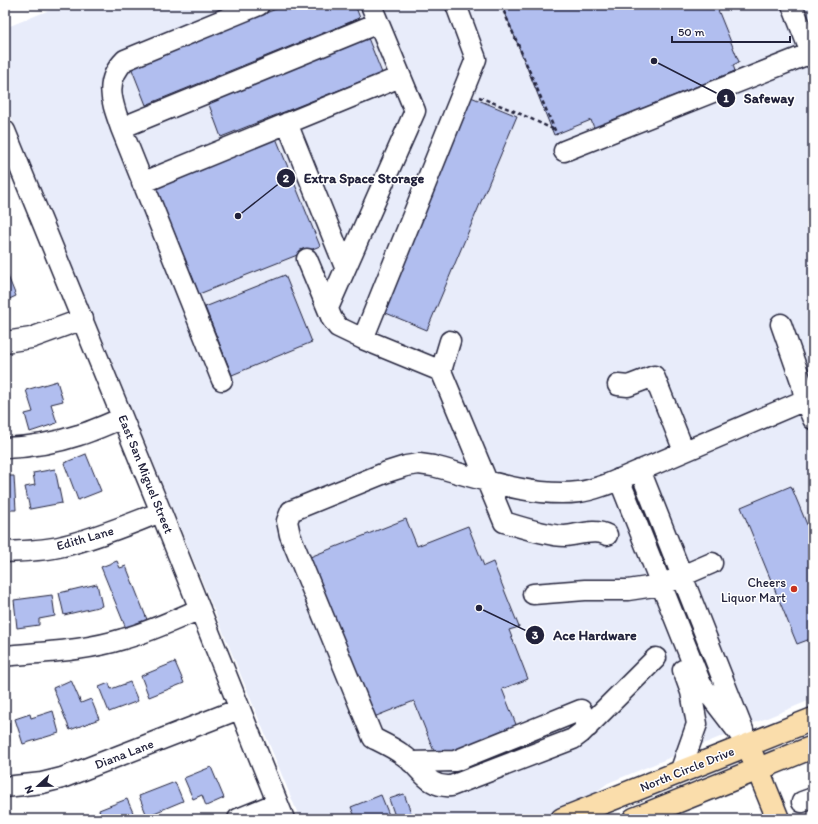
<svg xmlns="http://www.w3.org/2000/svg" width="818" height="824" font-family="Itim,sans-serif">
<rect width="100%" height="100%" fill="#fff"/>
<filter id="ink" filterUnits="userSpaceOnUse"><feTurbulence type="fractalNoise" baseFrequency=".025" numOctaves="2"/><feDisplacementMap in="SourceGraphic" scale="8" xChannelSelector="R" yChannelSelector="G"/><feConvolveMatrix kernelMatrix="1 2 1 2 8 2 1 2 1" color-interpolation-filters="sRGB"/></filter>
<g filter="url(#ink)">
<path fill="#e8ecfa" d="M62 5H813V699L608 783 585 800 538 819H300L5 102V28Z"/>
<path fill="#b1beef" stroke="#22223b" d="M286 5H355L360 18 146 105 131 67Z
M502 5H716L739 62 733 65 735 71 594 128 591 120 554 135Z
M368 38 382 73 221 137 208 102Z
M471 97 517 116 427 330 381 311Z
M276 138 320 246 199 294 156 187Z
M5 269 16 296 5 301Z
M285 275 312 342 232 375 205 307Z
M57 381 63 401 51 404 57 423 30 432 25 414 33 412 26 390Z
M5 388H8V410H5Z
M86 454 101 491 78 500 64 463Z
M55 469 62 503 30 509 25 487 35 485 33 473Z
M5 476H14L16 510H5Z
M791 486 813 539V638L797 644 741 507Z
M406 519 417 546 468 526 484 566 493 562 519 627 509 630 528 679 502 689 517 727 437 759 414 701 374 717 310 557Z
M117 561 120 568 126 566 148 622 127 631 101 567Z
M97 584 102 606 64 615 59 593Z
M52 595 55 616 39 619V625L17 628 14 600Z
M5 596H7L9 621H5Z
M175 662 184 683 149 697 141 676Z
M71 680 81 703 91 699 99 719 70 730 53 688Z
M130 682 138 701 109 712 99 687 109 683 111 689Z
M53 711 59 733 23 744 15 719 30 714 31 718Z
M5 722H9V742H5Z
M211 767 224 798 206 806 202 795 193 799 184 778Z
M175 782 183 801 147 816 139 796Z
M404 794 413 818 396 819 389 799Z
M381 795 389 815 380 819H356L351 807Z
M127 799 135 817 131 819H102L99 810Z
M86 815 87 819H74Z"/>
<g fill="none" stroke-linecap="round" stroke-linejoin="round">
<defs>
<path id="minor" d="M792 5 813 58
M287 123 345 267
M121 128 378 23
M5 131 161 512 284 819
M564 151 811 53
M142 183 400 77
M307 259 332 319 338 327 363 339
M328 308 415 111 371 5
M781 324 801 381 805 400 813 419
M450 341 441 371 504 522C520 527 548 536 565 536 578 535 595 528 607 535
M5 342 31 338 83 319
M441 371 363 339 476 59 456 5
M222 380 121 128C112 102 103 82 125 60L259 5
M618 385 628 386 654 376 684 451
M5 448C30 447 55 443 79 435 93 431 108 424 122 418
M640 470 743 730
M619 479 701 684 748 745
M5 552C24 551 44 551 63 546 97 538 129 524 161 512
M533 594 585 590H628L661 585 712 563
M5 656C44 652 85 651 123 639 149 632 175 620 200 609
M656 658 581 733 573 739 451 786C427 788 421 767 403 755 394 748 383 743 373 738L290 535 287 521 291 511 387 472 406 466 419 464 433 466C478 478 533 498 579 492 589 491 599 487 608 484L805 400
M411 762 455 761 581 710 588 727
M680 772 697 724 691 692 683 670
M5 787 42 783 62 778 239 709
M802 802 813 798
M238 819 277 803"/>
<path id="major" d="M752 755 778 819
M562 819 813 719
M634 819 813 747"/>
</defs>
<use href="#minor" stroke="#22223b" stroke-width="23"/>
<use href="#major" stroke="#22223b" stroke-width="25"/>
<path stroke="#22223b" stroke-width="2.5" stroke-dasharray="4 3" stroke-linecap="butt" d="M501 5 557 135
M479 97 514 111 555 130"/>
<use href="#minor" stroke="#fff" stroke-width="20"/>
<use href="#major" stroke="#faddab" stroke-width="22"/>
</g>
</g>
<circle fill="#c8321e" stroke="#fff" stroke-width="1.5" cx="794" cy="589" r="4"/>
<g text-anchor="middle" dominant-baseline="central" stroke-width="3" stroke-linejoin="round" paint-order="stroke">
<g font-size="13" fill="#22223b" stroke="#fff">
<text transform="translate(146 474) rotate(68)">East San Miguel Street</text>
<text transform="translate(85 538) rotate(-16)">Edith Lane</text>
<text transform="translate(124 754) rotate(-21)">Diana Lane</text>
<text transform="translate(687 769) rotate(-22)">North Circle Drive</text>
</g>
<g font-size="13" fill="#22223b" stroke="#fff" text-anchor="end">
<text x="786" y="582">Cheers<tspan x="786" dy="15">Liquor Mart</tspan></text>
</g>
</g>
<path fill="none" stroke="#22223b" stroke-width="1.5" d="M654 61L726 98M238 216L286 178M479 608L535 635"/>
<g fill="#22223b" stroke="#fff" stroke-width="1.5">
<circle cx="654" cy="61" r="4"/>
<circle cx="238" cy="216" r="4"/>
<circle cx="479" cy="608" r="4"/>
<circle cx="726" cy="98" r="10"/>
<circle cx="286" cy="178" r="10"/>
<circle cx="535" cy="635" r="10"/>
</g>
<g font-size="12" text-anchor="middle" font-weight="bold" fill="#fff">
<text x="726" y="102">1</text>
<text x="286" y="182">2</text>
<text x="535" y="639">3</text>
</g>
<g font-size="14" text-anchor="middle" font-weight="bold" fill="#22223b" stroke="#fff" stroke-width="3" stroke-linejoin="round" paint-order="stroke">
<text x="769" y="103">Safeway</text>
<text x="364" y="183">Extra Space Storage</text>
<text x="595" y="640">Ace Hardware</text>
</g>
<rect width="818" height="824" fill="none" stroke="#fff" stroke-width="20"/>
<rect x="10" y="10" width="798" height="804" fill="none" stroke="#22223b" stroke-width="1.5" filter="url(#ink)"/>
<g transform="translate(38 786) rotate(248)" stroke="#ffffff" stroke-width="3" paint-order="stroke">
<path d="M0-3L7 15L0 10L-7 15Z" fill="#22223b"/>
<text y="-6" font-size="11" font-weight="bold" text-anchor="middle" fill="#22223b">N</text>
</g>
<path d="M672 36v6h118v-6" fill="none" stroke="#22223b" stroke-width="2"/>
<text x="678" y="36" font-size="12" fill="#22223b" stroke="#ffffff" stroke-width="3" paint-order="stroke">50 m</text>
</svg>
